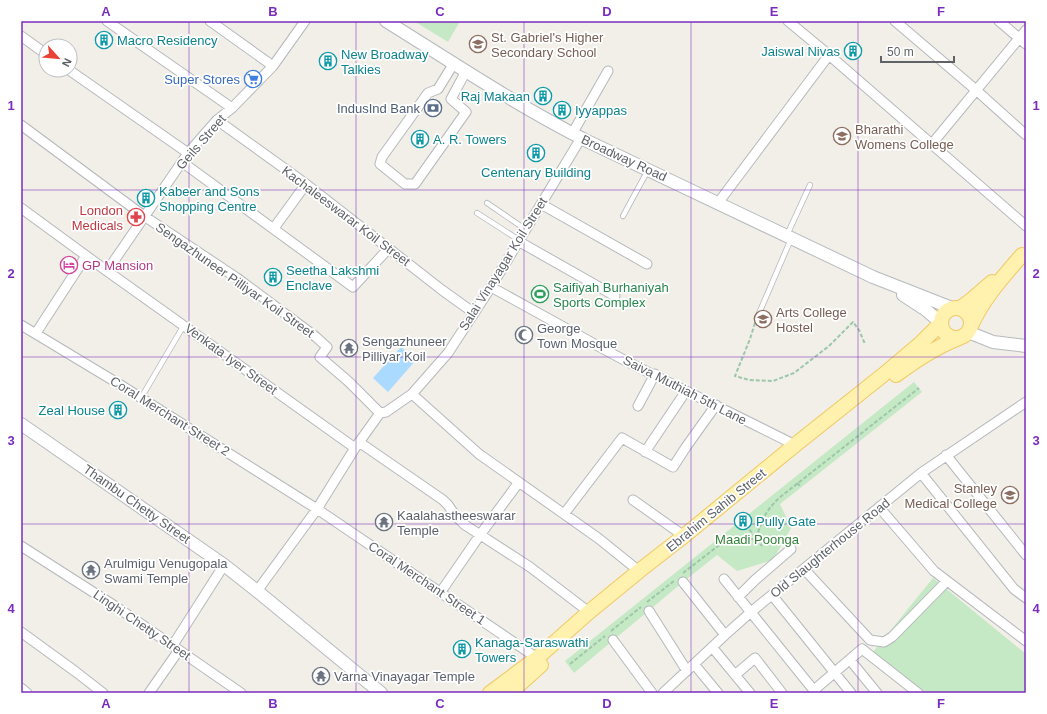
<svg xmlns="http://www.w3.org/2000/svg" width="1047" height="714" font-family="Arial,sans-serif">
<rect width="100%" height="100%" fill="#f1efe8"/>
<path fill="#c5e8c5" d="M414 21H460L448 42Z
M914 382 922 392 780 504 791 528 773 560 737 571 717 555 683 582 574 673 565 661Z
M933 578 1026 654V693H925L873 652Z"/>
<path fill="#aadaff" d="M401 347 416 360 388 392 373 378Z"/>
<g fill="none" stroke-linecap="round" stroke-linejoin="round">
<defs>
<path id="lane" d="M487 203 525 229
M477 213 519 240
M623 216 648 170
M787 235 810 185
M757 318 791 239
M141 398 184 325"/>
<path id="street" d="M107 21 232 108
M210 21 273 66
M788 21 829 55 1026 226
M895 21 976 90 1026 135
M999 21 1026 44
M21 36 46 54
M454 63 438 89 428 93 382 157 380 164 405 184H415L466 112 451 99 466 71
M69 70 188 153
M217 120 306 184 442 290 474 313
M21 125 144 216 237 278 316 337 327 347 320 357 349 382 380 413
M572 134 608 71
M931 145 1026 30
M182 162 353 287 389 248
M718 203 829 55
M541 204 647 264
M21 208 107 271 355 448
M274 228 306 184
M518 241 615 296
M107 271 188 153 217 120 232 108 273 66 305 21
M491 287C535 311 579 336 624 360 681 389 738 416 795 445
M21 325 119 384 317 509 537 658
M36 333 86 256
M412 394 479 454 598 538 639 571
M638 406 655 374
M359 442 443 500 448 505 455 515 465 525 530 567 589 612
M645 452 686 391
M946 455 1026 555
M921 473 1014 589 1026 598
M633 500 684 536
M879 507 934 571 1026 641
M564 514 622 438 673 467 686 447 716 405
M21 546 118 608 241 693
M804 569 870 640 884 642 892 637 947 581
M724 579 816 693
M683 582 725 635
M257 591 317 509 355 448 380 413 386 412 412 394 448 353 491 287 581 138
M440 593 480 535 519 482
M772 595 851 693
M738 597 755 580 791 549
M649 611 687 671
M21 632 76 672 103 693
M613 640 652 693
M173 645 224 565
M712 647 750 693
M850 660 877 693
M694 664 718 693
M735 675 755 658 782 693
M21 688 27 693
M814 690 862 649 918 693
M149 693 179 650
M663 693 725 635 751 612 921 473 1026 402"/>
<path id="secondary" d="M386 21C452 62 516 105 585 140L873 277 952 308
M903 295 926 310 940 322
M968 332 993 342 1026 346
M21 424 224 565 257 591 381 693"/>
<path id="primary" d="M941 323a15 15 0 1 1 30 0a15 15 0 1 1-30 0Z
M960 308 970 301 992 282
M970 328C982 300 1002 278 1022 255
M896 375C916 360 936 347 959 338
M490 693 537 658 589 612 639 571 684 536 795 445 883 375 922 342 940 324
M510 693 541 665"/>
</defs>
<use href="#lane" stroke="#b5b8bc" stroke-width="6"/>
<use href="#street" stroke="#b5b8bc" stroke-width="11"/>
<use href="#secondary" stroke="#b6babf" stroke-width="14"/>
<use href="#primary" stroke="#f2c960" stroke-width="16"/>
<path stroke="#9cc7a9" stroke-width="2" stroke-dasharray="4 2" stroke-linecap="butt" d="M755 323 750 339 735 376 749 380 773 381 794 373 829 346 853 322 859 330 865 344
M797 483 801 487
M742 520 762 546
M683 573 718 546C730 540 743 540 756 539 762 520 764 513 779 498L919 388
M647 602 674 581
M611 631 641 607
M570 664 605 636"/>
<use href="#lane" stroke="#fff" stroke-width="4.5"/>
<use href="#street" stroke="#fff" stroke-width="9"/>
<use href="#secondary" stroke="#fff" stroke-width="12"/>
<use href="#primary" stroke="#fff2af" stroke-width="14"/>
</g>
<path fill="none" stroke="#7b2cbf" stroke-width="1" stroke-opacity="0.55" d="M189 21V693M356 21V693M524 21V693M691 21V693M858 21V693M21 190H1026M21 357H1026M21 524H1026"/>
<defs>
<symbol id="building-ring" viewBox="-11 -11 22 22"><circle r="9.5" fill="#fff" stroke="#0f9aa8" stroke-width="1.5"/><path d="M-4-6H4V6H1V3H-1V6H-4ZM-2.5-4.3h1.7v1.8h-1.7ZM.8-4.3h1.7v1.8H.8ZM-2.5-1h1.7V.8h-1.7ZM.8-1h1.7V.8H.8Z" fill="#0f9aa8"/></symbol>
<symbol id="school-ring" viewBox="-11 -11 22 22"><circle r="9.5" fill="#fff" stroke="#8d6e63" stroke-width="1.5"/><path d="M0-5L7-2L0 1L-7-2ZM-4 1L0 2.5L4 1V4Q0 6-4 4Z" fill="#8d6e63"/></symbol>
<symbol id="supermarket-ring" viewBox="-11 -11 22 22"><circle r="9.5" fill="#fff" stroke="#3f7fe0" stroke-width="1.5"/><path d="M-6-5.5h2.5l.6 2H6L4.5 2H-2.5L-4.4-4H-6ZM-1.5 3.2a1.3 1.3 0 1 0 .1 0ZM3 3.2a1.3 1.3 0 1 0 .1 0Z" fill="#3f7fe0"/></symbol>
<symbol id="bank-ring" viewBox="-11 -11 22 22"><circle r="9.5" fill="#fff" stroke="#5c6f8a" stroke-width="1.5"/><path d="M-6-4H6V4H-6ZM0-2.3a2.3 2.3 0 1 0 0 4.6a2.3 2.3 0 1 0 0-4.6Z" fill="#5c6f8a"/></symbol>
<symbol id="university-ring" viewBox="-11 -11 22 22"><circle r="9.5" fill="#fff" stroke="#8d6e63" stroke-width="1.5"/><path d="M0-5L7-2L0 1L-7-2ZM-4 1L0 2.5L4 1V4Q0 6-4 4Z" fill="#8d6e63"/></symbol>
<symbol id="pharmacy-ring" viewBox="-11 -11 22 22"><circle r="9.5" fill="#fff" stroke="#e0444e" stroke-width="1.5"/><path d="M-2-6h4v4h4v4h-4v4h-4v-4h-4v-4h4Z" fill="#e0444e"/></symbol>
<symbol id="hotel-ring" viewBox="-11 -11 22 22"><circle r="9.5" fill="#fff" stroke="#d1479c" stroke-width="1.5"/><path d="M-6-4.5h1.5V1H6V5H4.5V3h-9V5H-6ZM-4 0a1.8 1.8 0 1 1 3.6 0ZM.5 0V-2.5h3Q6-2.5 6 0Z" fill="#d1479c"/></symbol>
<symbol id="stadium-ring" viewBox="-11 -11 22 22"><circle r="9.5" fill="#fff" stroke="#2e9e5b" stroke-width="1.5"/><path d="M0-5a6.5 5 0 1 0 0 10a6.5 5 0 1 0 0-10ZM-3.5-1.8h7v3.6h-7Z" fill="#2e9e5b"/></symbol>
<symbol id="mosque-ring" viewBox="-11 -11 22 22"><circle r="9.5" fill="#fff" stroke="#6b7280" stroke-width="1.5"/><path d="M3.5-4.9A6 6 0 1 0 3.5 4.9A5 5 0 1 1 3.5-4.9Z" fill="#6b7280"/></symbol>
<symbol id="temple-ring" viewBox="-11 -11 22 22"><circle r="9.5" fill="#fff" stroke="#6b7280" stroke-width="1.5"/><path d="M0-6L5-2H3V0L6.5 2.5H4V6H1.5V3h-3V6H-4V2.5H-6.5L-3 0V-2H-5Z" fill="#6b7280"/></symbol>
</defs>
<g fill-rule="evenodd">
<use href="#building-ring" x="94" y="30" width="20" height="20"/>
<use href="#school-ring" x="468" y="34" width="20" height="20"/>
<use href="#building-ring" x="843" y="41" width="20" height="20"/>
<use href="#building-ring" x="318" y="51" width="20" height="20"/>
<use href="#supermarket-ring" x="243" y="69" width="20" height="20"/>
<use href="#building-ring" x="533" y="86" width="20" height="20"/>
<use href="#bank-ring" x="423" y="98" width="20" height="20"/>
<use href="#building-ring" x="552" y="100" width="20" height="20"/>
<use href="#university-ring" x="832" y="126" width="20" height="20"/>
<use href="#building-ring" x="410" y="129" width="20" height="20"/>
<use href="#building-ring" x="526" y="143" width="20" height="20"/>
<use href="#building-ring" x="136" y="188" width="20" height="20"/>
<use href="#pharmacy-ring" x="126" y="207" width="20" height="20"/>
<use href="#hotel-ring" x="59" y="255" width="20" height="20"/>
<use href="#building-ring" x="263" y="267" width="20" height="20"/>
<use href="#stadium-ring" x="530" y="284" width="20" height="20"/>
<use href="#university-ring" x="753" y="309" width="20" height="20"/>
<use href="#mosque-ring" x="514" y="325" width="20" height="20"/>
<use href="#temple-ring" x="339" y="338" width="20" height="20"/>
<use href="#building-ring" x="108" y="400" width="20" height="20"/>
<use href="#university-ring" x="1000" y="485" width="20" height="20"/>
<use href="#building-ring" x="733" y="511" width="20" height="20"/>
<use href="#temple-ring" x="374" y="512" width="20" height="20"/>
<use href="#temple-ring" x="81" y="560" width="20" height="20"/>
<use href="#building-ring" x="452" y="639" width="20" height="20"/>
<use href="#temple-ring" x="311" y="666" width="20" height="20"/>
</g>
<g text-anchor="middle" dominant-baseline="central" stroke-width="3.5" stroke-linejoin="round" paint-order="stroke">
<g font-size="13" fill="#785e54" stroke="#fff" text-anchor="start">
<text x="491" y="37">St. Gabriel's Higher<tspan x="491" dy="15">Secondary School</tspan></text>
<text x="855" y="129">Bharathi<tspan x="855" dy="15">Womens College</tspan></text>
<text x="776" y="312">Arts College<tspan x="776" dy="15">Hostel</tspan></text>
<text x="997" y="488" text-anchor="end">Stanley<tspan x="997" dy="15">Medical College</tspan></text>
</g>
<g font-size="13" fill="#0d838f" stroke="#fff" text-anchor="start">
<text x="117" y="40">Macro Residency</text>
<text x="840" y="51" text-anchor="end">Jaiswal Nivas</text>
<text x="341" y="54">New Broadway<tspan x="341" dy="15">Talkies</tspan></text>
<text x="530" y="96" text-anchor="end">Raj Makaan</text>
<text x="575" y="110">Iyyappas</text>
<text x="433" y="139">A. R. Towers</text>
<text x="536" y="172" text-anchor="middle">Centenary Building</text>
<text x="159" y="191">Kabeer and Sons<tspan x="159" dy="15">Shopping Centre</tspan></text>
<text x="286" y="270">Seetha Lakshmi<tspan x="286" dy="15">Enclave</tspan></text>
<text x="105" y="410" text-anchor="end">Zeal House</text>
<text x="756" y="521">Pully Gate</text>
<text x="475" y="642">Kanaga-Saraswathi<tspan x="475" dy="15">Towers</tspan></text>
</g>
<g font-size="13" fill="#366cbe" stroke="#fff" text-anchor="end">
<text x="240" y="79">Super Stores</text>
</g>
<g font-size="13" fill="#4e5e75" stroke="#fff" text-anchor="end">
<text x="420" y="108">IndusInd Bank</text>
</g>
<g font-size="13" fill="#5f6368" stroke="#fff">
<text transform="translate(201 142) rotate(-49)">Geils Street</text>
<text transform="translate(624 158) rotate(25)">Broadway Road</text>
<text transform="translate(346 216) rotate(37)">Kachaleeswarar Koil Street</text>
<text transform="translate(503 264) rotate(-58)">Salai Vinayagar Koil Street</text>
<text transform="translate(235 280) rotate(35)">Sengazhuneer Pilliyar Koil Street</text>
<text transform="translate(231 359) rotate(36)">Venkata Iyer Street</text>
<text transform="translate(685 390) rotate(27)">Saiva Muthiah 5th Lane</text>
<text transform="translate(170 416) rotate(32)">Coral Merchant Street 2</text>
<text transform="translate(137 504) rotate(35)">Thambu Chetty Street</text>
<text transform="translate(716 510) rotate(-39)">Ebrahim Sahib Street</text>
<text transform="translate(830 548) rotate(-39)">Old Slaughterhouse Road</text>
<text transform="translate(427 583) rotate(34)">Coral Merchant Street 1</text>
<text transform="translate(142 625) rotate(34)">Linghi Chetty Street</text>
</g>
<g font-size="13" fill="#be3a42" stroke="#fff" text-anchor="end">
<text x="123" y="210">London<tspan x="123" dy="15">Medicals</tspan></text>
</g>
<g font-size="13" fill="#b23c85" stroke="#fff" text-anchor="start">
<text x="82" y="265">GP Mansion</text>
</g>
<g font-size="13" fill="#27864d" stroke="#fff" text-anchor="start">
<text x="553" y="287">Saifiyah Burhaniyah<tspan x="553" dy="15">Sports Complex</tspan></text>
</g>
<g font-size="13" fill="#5b616d" stroke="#fff" text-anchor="start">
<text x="537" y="328">George<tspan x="537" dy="15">Town Mosque</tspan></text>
<text x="362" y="341">Sengazhuneer<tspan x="362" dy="15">Pilliyar Koil</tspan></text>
<text x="397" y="515">Kaalahastheeswarar<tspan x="397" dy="15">Temple</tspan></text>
<text x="104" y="563">Arulmigu Venugopala<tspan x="104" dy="15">Swami Temple</tspan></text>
<text x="334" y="676">Varna Vinayagar Temple</text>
</g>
<g font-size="13" fill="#348238" stroke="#fff">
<text x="757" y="539">Maadi Poonga</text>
</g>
</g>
<rect width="1047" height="714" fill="none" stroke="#ffffff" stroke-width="44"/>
<g transform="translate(58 58) rotate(117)"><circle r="19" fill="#ffffff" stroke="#bfc1c3"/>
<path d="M0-3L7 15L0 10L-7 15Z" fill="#ea4335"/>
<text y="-6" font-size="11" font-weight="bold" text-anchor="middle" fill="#5f6368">N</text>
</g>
<path d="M881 56v6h73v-6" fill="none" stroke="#5f6368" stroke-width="2"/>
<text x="887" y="56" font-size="12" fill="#5f6368" stroke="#ffffff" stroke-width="3" paint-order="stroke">50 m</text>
<rect x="22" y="22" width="1003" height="670" fill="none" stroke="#7b2cbf" stroke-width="1.5"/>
<g font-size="13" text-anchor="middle" font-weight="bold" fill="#7b2cbf">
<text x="106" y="16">A</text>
<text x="273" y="16">B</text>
<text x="440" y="16">C</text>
<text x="607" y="16">D</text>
<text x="774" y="16">E</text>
<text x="941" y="16">F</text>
<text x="11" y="110">1</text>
<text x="1036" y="110">1</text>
<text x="11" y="278">2</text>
<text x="1036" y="278">2</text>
<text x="11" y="445">3</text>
<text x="1036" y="445">3</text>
<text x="11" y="613">4</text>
<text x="1036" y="613">4</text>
<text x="106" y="708">A</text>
<text x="273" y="708">B</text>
<text x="440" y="708">C</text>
<text x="607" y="708">D</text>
<text x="774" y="708">E</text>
<text x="941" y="708">F</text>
</g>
</svg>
